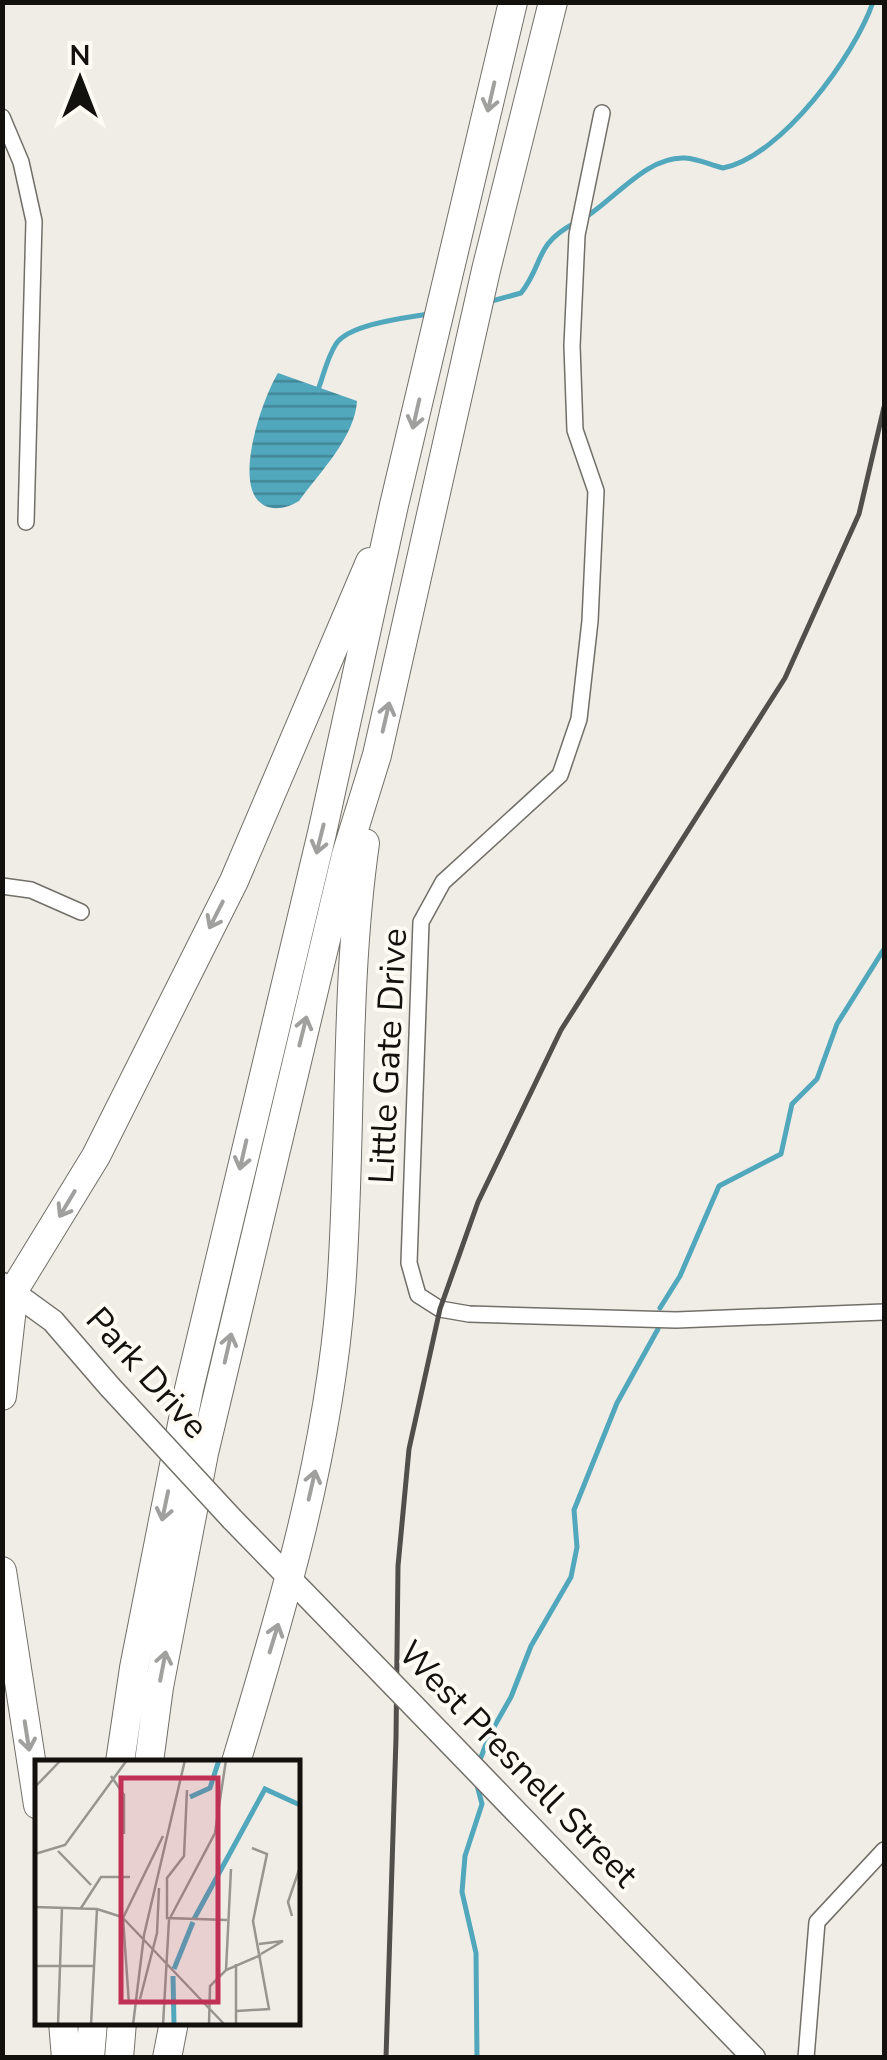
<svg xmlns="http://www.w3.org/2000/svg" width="887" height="2060" font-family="'Nunito Sans',sans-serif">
<defs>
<pattern id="water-rules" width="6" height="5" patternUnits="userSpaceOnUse" patternTransform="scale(2.5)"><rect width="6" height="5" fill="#51a7bc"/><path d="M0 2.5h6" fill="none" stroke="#428797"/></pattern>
</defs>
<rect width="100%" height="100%" fill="#f0ede6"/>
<path fill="url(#water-rules)" d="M278 373 357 401C355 437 320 472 299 501 289 507 279 510 268 507 228 494 263 397 278 373Z"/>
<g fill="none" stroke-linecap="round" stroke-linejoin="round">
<path stroke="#51a7bc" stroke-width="5" d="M583 219C615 199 647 156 685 158 699 159 710 165 723 168 781 157 855 55 873 2
M488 302 521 293C544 264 534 245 573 224
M318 390C324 374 327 358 336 344 349 324 405 318 428 314
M660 1308 680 1276 719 1186 781 1154 792 1104 817 1079 837 1024 884 949
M478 1765 490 1734 511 1697 531 1646 571 1577 577 1547 574 1510 617 1403 658 1329
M477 1785 482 1804 465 1856 462 1892 476 1953 477 2058"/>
<defs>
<path id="street" d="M602 113 577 235 572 346 575 430 596 491 590 621 579 719 560 775 443 882 421 922 409 1263 418 1295 440 1309 469 1314 676 1320 884 1312
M2 117 21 162 34 221 26 522
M2 886 31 890 81 912
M806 2058 817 1922 884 1850"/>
<path id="secondary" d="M2 1284 53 1321 110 1387
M232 1519 338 1628
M440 1733 754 2058"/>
<path id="highway" d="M2 1396 14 1290 96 1156 234 881 370 562
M2 1571 38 1805
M120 1762 134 1668 189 1389 322 833 394 505 513 2
M149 1762 159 1687 204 1453 346 855 377 755 486 270 553 2
M236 1762C283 1607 329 1453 341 1290 352 1141 344 991 365 843
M63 2022 66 2058
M90 2058 93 2022
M119 2058 122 2022
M167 2058 174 2022"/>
</defs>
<use href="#street" stroke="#716f68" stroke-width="18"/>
<use href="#secondary" stroke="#716f68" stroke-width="25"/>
<use href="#highway" stroke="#716f68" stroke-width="30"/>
<use href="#street" stroke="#fff" stroke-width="15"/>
<use href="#secondary" stroke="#fff" stroke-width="22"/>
<use href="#highway" stroke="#fff" stroke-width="28"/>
<path stroke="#514f4b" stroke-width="5" d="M386 2058 396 1738 398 1566 409 1449 440 1309 478 1202 561 1030 785 678 859 514 884 407"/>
<defs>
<path id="secondary-bridge" d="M110 1387 232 1519
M338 1628 440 1733"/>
</defs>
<use href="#secondary-bridge" stroke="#716f68" stroke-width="25" stroke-linecap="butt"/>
<use href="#secondary-bridge" stroke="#fff" stroke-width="22"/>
</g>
<defs><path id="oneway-shaft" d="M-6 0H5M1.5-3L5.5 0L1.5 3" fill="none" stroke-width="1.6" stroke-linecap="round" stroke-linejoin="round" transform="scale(2.5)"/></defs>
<g stroke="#a0a09f">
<use href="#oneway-shaft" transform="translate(491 97) rotate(103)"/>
<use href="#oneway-shaft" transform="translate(416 414) rotate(103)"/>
<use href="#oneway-shaft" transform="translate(386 717) rotate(-77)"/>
<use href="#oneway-shaft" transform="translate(320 839) rotate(104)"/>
<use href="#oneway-shaft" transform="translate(216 915) rotate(117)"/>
<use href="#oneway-shaft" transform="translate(303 1031) rotate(-76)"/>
<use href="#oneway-shaft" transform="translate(243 1155) rotate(103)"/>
<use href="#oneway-shaft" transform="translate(67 1204) rotate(121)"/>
<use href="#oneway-shaft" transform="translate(228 1348) rotate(-77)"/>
<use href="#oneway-shaft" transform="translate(312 1485) rotate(-77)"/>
<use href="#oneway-shaft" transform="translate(165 1506) rotate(102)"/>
<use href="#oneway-shaft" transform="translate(274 1638) rotate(-73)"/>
<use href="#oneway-shaft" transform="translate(163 1666) rotate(-79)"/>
<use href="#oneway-shaft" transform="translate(27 1736) rotate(81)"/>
</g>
<g text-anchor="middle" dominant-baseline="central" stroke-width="8" stroke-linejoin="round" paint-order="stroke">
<g font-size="35" fill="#12110e" stroke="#fdfbf3">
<text transform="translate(388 1056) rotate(-87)">Little Gate Drive</text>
<text transform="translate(147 1373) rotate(48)">Park Drive</text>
<text transform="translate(518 1764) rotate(46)">West Presnell Street</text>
</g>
</g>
<g transform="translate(35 1760)">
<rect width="265" height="265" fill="#f0ede6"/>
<path fill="none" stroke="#51a7bc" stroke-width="5" d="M155 37 175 28 184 0M159 159 230 29 265 45M139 209 158 162M138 216 139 265"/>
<path fill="none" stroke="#979590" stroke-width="2.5" d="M76 16 89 35V74M0 27 26 0M152 30 149 96 132 118V158L192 160M23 91 56 125M0 94 30 85 92 0M0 147 62 149 87 157M46 148 66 117H95M257 156 253 142 265 107M88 158 190 265M224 184 248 181 226 194M201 204V265M0 206H59M191 210 196 109M105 239 122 173 124 128M94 244 88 158 128 76M202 251 234 249 218 161 232 94 217 88M23 265 27 148M56 265 62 149M98 265 109 175 150 0M128 265 134 160 180 73 191 0M174 265 175 226 191 210 226 195"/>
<path fill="#c13156" fill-opacity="0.15" stroke="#c13156" stroke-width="5" d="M86 18H183V242H86Z"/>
<rect width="265" height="265" fill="none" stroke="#12110e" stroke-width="5"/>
</g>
<rect width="887" height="2060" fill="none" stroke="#12110e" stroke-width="10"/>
<g transform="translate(80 80)" stroke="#fdfbf3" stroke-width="8" paint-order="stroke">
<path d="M0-8L18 38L0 25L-18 38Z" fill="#12110e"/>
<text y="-15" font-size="28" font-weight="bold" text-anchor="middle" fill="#12110e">N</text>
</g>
</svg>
